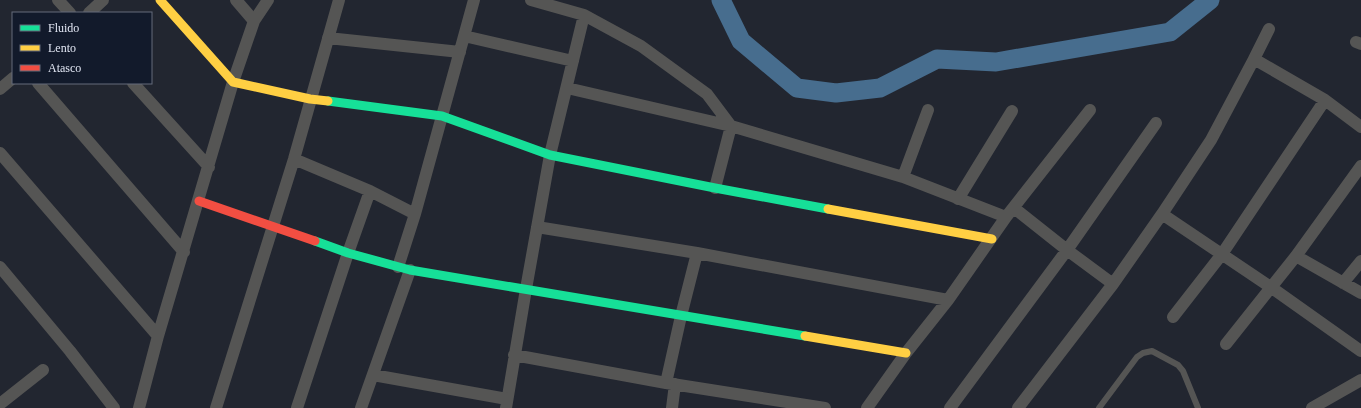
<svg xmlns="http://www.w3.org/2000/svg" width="1361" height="408" font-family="'Times New Roman',serif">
<rect width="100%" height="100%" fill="#222630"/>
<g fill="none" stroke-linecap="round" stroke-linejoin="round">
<path stroke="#476d8e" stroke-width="19" d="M721 0 741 41 797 88 836 93 880 88 937 59 996 62 1170 32 1210 0"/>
<path stroke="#555554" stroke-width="6" d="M1099 408 1137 357 1143 353 1152 351 1178 365 1183 371 1198 408"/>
<path stroke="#555554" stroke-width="12" d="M58 0 70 13
M236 0 254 21
M531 0 584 15 641 46 707 94 731 126 715 188
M89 13 103 0
M464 36 573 61
M328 38 460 52
M1356 42 1361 44
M1254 59 1269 29
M38 83 184 252
M133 83 209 167
M567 88 731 126 903 177 1006 217
M0 89 13 78
M0 153 158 336
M294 159 370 191 415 214
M903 177 928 110
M958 199 1012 111
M1014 208 1067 250 1113 284
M1162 214 1272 288 1361 351
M537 227 697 253 948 300
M1296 256 1361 293
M0 267 70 351 114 408
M398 267 415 214 474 0
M1343 283 1361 261
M1173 317 1222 254 1325 100
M1226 344 1296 256 1361 166
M514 355 666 383 825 408
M373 375 507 399
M666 383 681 316 697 253
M0 404 43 370
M139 408 158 336 233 82 254 21 268 0
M216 408 294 159 339 0
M297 408 348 253 370 191
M361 408 410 270
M506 408 526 289 550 155 584 15
M672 408 675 384
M867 408 906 353 948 300 1006 217 1090 110
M950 408 1067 250 1156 123
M1018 408 1113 284 1162 214 1211 140 1254 59 1325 100 1361 127
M1312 408 1361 380"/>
<path stroke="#16e098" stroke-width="9" d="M328 101 442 116 550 155 715 188 828 209
M315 241 348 253 410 270 805 336"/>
<path stroke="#ffcf43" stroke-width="9" d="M160 0 233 82 310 99 328 101
M828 209 992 239
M805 336 906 353"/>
<path stroke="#f24e42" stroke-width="9" d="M199 201 315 241"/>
</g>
<rect x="12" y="12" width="140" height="72" fill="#121a2b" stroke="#646b7b"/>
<rect x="20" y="25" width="20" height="6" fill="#16e098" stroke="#646b7b"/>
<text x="48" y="32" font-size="12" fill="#e0e5f2">Fluido</text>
<rect x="20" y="45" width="20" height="6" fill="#ffcf43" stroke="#646b7b"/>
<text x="48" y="52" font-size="12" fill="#e0e5f2">Lento</text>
<rect x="20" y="65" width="20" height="6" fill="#f24e42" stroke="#646b7b"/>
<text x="48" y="72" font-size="12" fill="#e0e5f2">Atasco</text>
</svg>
